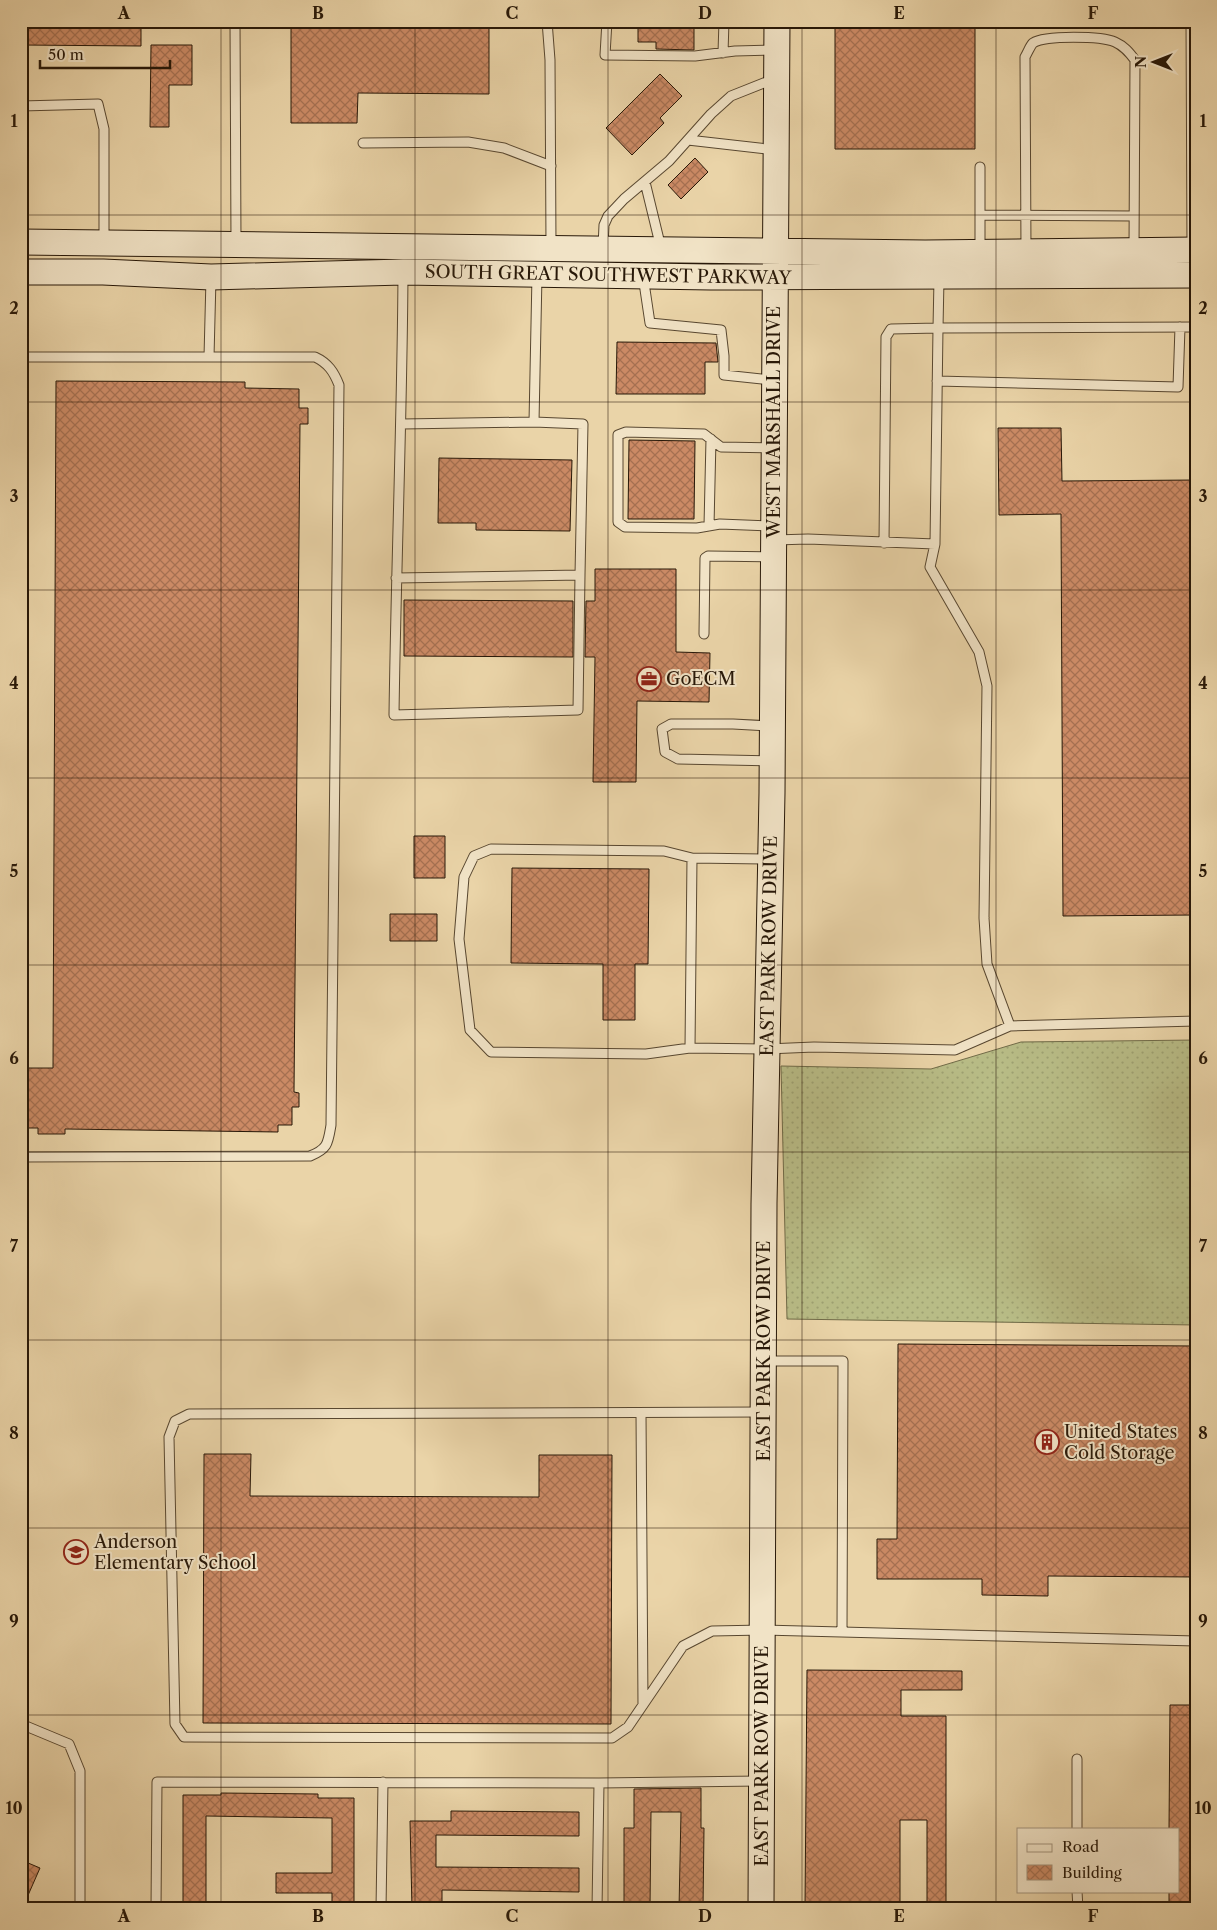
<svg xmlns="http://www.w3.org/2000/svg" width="1217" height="1930" font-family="'Libre Caslon Text',serif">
<defs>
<pattern id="grass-dots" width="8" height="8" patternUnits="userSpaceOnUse" patternTransform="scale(1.25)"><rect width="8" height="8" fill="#b8bc86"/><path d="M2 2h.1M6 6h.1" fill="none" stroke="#9ea172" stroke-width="1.8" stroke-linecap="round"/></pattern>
<pattern id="building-cross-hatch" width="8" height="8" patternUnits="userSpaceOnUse" patternTransform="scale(1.25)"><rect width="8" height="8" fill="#cb8a65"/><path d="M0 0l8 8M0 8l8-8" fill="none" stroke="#a57051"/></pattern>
</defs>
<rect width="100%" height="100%" fill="#ead4a8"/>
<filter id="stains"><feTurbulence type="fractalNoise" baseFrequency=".004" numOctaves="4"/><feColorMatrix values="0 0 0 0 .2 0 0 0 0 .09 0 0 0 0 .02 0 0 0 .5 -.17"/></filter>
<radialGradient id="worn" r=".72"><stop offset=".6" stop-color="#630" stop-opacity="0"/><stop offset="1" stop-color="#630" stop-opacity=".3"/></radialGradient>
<path fill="url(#grass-dots)" stroke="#706a47" d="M1196 1040V1325L787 1319 781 1066 931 1069 1021 1042Z"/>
<path fill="url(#building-cross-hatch)" stroke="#281808" d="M21 21H141V46L21 45Z
M291 21H489V94L358 93 357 123H291Z
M638 21H694V50L656 49V42H638Z
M835 21H975V149H835Z
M151 45H192V85H169V127H150Z
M660 74 682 96 660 118 664 123 632 155 606 128Z
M695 158 708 172 681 199 668 185Z
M617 342 716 343 718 362H705V394H616Z
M56 381 245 382V388L299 389V408H308V424H300L294 1092 299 1093V1107H292V1125H278V1132L65 1129V1134H38V1128H25V1112H21V1068H53Z
M998 428H1061L1062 481 1196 480V915L1063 916 1061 514 999 515Z
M629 440 695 441 694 519H628Z
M439 458 572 460 570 531 476 530V523H438Z
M595 569H676V652L710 653 709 702 637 701 636 782H593L595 657H585L586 601H595Z
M404 600 573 601V657L404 656Z
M414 836H445V878H414Z
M512 868 649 869 648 964H635V1020H603V964L511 963Z
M390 914H437V941H390Z
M898 1344 1196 1346V1577L1048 1576V1596L982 1595V1579H877V1539H897Z
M204 1454H251L250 1496 539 1497V1455H612L611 1724 203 1723Z
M807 1670 962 1671V1690H901V1716H946V1906H927V1820H900V1909H805Z
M1170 1705H1196V1909H1169V1891H1178V1829H1169Z
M701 1788V1828H704L703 1909H679L681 1812H651L650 1909H624V1828H634V1789Z
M221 1793 318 1794V1798H354V1909H332V1893H276V1873H332V1818L206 1816V1909H183V1795H221Z
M451 1811 579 1812V1836L436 1835V1867L579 1868V1892L442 1890V1909H412L410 1821H451Z
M21 1860 40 1868 22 1909H21Z"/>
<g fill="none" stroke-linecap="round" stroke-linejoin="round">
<defs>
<path id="service" d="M235 21 236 243
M547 21 550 60 551 246
M607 21 605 55 695 56 735 51 776 50
M1191 21 1192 248
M723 53 724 21
M21 106 98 104 104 129V242
M688 140 776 150
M363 143 468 142 504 148 551 166
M980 167V252
M645 182 661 248
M980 215 1134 216
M603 247 604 225 608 216 624 199 669 161 711 114 731 96 774 79
M1026 251 1025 57C1028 52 1030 46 1033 43 1045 35 1102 36 1115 42 1124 46 1129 52 1135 60L1134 248
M403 275C402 422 396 568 394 715L578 710 580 575
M643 276 650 323 721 330 724 356V375L772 380
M939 279 938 328 1196 327
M21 357H209L211 278
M937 381 1178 387 1180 327
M534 422 537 275
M772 448 721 447 704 434 626 432 618 435V522L625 527 697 528 720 524 773 526
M709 526 711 439
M775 540 808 539 935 544
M396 578 580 575 583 424 534 422 402 424
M704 634 705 558 708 556 773 557
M771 726 733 724H671L662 729 665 752 678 759 772 761
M769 859 692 858 690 1048 767 1049 814 1047 955 1050 1010 1026 987 964 984 918 987 686 979 652 930 567 935 544 938 328 891 329 886 337 884 543
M1010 1026 1196 1021
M690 1048 646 1054 491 1052 470 1030 459 939 464 877 474 856 491 849 664 851 692 858
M21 1157 310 1156C328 1149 328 1143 331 1125L339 385C334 372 328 363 315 357H209
M765 1361H843L842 1632
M763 1412 189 1414 175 1421 169 1437 175 1724 184 1737 612 1738 628 1727 683 1646 712 1631 763 1630 1196 1641
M641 1413 643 1705
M21 1724 69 1744 80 1771V1909
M1077 1759V1829
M1077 1891 1078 1909
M156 1909 157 1782 599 1783
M381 1909 383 1782
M597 1909 599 1783 760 1781"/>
<path id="secondary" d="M21 242 925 253 1196 250
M21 272H103L211 277 403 272 711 277 1196 275
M761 1909 764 1204 772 793 777 21"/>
</defs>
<use href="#service" stroke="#584730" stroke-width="11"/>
<use href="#secondary" stroke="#281808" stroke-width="27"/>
<use href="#service" stroke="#f1e3c6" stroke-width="9"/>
<use href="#secondary" stroke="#f1e3c6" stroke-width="25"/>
</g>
<path fill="none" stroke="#281808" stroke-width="1" stroke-opacity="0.55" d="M221 21V1909M415 21V1909M608 21V1909M802 21V1909M996 21V1909M21 215H1196M21 402H1196M21 590H1196M21 778H1196M21 965H1196M21 1152H1196M21 1340H1196M21 1528H1196M21 1715H1196"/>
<defs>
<symbol id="office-ring" viewBox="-11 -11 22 22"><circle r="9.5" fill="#f1e3c6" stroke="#8f2418" stroke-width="1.5"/><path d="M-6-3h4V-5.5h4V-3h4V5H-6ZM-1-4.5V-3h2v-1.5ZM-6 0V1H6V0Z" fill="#8f2418"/></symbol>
<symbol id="building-ring" viewBox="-11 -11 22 22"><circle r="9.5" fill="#f1e3c6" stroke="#8f2418" stroke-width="1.5"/><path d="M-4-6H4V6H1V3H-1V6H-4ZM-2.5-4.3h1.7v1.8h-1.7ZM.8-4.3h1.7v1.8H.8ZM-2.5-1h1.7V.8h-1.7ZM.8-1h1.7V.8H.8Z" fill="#8f2418"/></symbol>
<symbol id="school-ring" viewBox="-11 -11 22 22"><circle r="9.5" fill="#f1e3c6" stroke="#8f2418" stroke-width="1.5"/><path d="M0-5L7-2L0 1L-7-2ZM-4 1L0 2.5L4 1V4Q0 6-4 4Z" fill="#8f2418"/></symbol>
</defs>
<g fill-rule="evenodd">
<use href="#office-ring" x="635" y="665" width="28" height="28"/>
<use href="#building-ring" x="1033" y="1428" width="28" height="28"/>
<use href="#school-ring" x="62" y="1538" width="28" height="28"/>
</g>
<g text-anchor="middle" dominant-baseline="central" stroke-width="4" stroke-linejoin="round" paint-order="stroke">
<g font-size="18" fill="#281808" stroke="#f1e3c6">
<text transform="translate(608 275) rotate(1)">SOUTH GREAT SOUTHWEST PARKWAY</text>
<text transform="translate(774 422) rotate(-90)">WEST MARSHALL DRIVE</text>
<text transform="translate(769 946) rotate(-89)">EAST PARK ROW DRIVE</text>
<text transform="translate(764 1351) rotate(-90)">EAST PARK ROW DRIVE</text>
<text transform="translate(762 1756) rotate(-90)">EAST PARK ROW DRIVE</text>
</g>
<g font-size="18" fill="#281808" stroke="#f1e3c6" text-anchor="start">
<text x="666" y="679">GoECM</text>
<text x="1064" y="1432">United States<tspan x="1064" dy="21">Cold Storage</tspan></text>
<text x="94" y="1542">Anderson<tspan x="94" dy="21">Elementary School</tspan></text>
</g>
</g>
<rect width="1217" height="1930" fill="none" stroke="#ead4a8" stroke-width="55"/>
<rect x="1017" y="1828" width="162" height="65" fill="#f1e3c6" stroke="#a1927a"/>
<rect x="1027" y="1844" width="25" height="8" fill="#f1e3c6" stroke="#a1927a"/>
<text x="1062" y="1852" font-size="15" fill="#281808">Road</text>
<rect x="1027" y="1865" width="25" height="15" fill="url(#building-cross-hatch)" stroke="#a1927a"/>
<text x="1062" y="1878" font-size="15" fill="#281808">Building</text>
<g transform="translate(1154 62) rotate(270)" stroke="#f1e3c6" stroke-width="4" paint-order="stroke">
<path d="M0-4L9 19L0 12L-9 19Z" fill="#281808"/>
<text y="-8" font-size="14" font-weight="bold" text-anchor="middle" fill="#281808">N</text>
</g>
<path d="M40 60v8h130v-8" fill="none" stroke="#281808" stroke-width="2.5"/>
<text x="48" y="60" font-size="15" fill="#281808" stroke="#f1e3c6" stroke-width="4" paint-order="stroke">50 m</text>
<rect x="28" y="28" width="1162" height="1874" fill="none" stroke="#281808" stroke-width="2"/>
<g font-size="16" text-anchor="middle" font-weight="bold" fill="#281808">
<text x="124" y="19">A</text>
<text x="318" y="19">B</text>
<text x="512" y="19">C</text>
<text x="705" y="19">D</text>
<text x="899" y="19">E</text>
<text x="1093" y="19">F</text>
<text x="14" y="127">1</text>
<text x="1203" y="127">1</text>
<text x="14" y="314">2</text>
<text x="1203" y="314">2</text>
<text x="14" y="502">3</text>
<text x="1203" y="502">3</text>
<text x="14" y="689">4</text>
<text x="1203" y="689">4</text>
<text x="14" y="877">5</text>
<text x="1203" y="877">5</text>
<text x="14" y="1064">6</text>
<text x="1203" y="1064">6</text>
<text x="14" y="1252">7</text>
<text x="1203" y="1252">7</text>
<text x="14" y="1439">8</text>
<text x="1203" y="1439">8</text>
<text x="14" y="1627">9</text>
<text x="1203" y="1627">9</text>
<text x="14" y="1814">10</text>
<text x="1203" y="1814">10</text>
<text x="124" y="1922">A</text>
<text x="318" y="1922">B</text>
<text x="512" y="1922">C</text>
<text x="705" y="1922">D</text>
<text x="899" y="1922">E</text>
<text x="1093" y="1922">F</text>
</g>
<rect width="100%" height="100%" filter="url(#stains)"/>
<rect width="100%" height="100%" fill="url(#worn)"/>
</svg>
